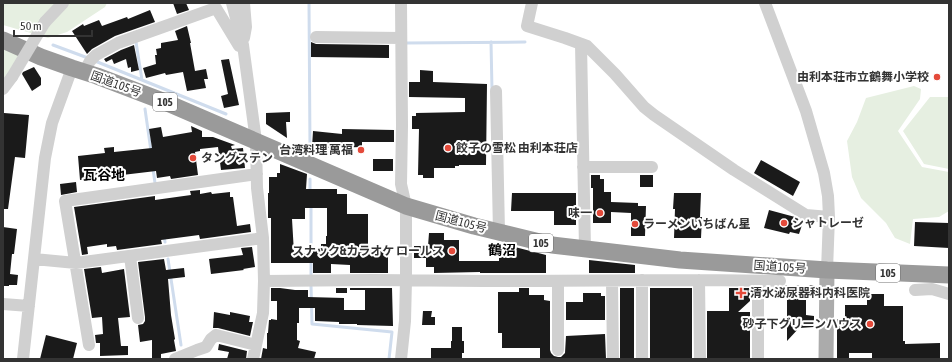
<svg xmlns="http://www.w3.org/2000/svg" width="952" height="362" font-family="'Asap Condensed','Noto Sans JP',sans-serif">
<rect width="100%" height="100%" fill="#fff"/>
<path fill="#e6efe1" d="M3 3H107L105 7 67 32 48 38 3 25Z
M3 40 27 51 3 89Z
M914 86 921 89 920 99 898 131 922 167 949 172V211L939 217 913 219 910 244 895 238 886 223 861 198 852 177 847 141 857 122 866 98Z
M930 97H949V169L924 164 903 131Z"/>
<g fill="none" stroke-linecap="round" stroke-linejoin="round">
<path stroke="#cfdced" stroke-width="3" d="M309 3 310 148
M136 42 142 80
M491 42 492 90
M406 43 525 42
M53 45 88 58
M95 61 226 114
M145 109 151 151
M153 169 155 183
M310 179V193
M311 204V275
M164 236 165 242
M168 259 181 345
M311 285 312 324 392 332 389 359"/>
</g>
<path fill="#1a1a1a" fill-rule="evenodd" d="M173 3H186L189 10 177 14Z
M150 10 155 22 115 36 92 49 87 54 72 31 83 24 84 26 99 20 102 26 127 17 128 19Z
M187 26 191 43H190L195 71 206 69 208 79H204L206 88 187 91 183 72 166 75 165 73 146 78 143 68 156 64 155 55H157L156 49 161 48V43L178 40 175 31Z
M311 42 316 44 389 45V58L311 57Z
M134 45 139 70 131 72V67L128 68 126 59 114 64 112 59 106 62 104 59 121 50Z
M229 59 239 105 224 108 221 96 228 94 221 60Z
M34 67 41 78V85L32 91 22 74 23 72Z
M420 70 433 71V82L487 84 486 165H459V166H455V168H434V178H423V175H418L419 129H412V116H416V113L465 112V98L409 97V82H420Z
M290 112V122H286L287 138 266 124V113Z
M4 113 29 115 25 158 15 157 8 209H3V122Z
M191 126 202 131V137H213L235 145 231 146 232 149 243 148 245 168 221 170 218 147 200 149V151L195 152 198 175 171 179 170 176 157 178 156 171 80 180 78 156 105 153 104 148 114 147V152L152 148 149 129 161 127 163 137 192 132Z
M342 129 394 130V142H362V147L327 148 312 147 313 131 342 134Z
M373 159H393V171H373Z
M761 160 800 182 793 196 754 173Z
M280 164 307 174 306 189H337V194H347V214H368V250L388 251V273H350V265L331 264V273H313V263H271V218H268V193H269V177H277V173H280ZM305 208H327V236H326V244H321V251H313V253H294L292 219H305Z
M591 175H600V179H604V192H611V202L638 203V206H646L645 236H631V213L611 212V223H593V188H591Z
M640 175H653V187H640Z
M76 182 77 192 61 195 60 184Z
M200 190V194L211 192 212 194 230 192V197H233L237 226 250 224 251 232 200 239 199 235 161 240 162 244 117 250 116 246 107 247V244L87 247 88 254 82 255 74 207 155 196V200L191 195 190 191Z
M512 193H576V225H554V211H511Z
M674 193H701L700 217H702L701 238H674L675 209H673Z
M769 210 795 217 803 222 799 234 790 232 789 234 764 228Z
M915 222 949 223V248L914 246Z
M3 227 17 229 14 254H12L10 274 18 275 17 285H9V286H3Z
M429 233H444V240H459V261H499V243L546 255V273H480V272L434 273V267H426V258H414V246H428Z
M252 247 255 267 243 269 244 270 211 274 209 259 243 255 241 248Z
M164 259 166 270 184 268 185 277 168 279 171 315 175 339 174 340 176 351 161 354V359H152V340L140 342 138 325 143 324 145 321V317L138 262Z
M589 260 635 265V273H589Z
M101 267 102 273 124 269 130 317 118 318 121 346H128V355L100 356V343H96L95 335 103 334 102 317 92 318 84 269Z
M786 285H814V297H806V315L814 316V327L799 328 787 341V297H785V287Z
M271 288H280L295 290H308V297L344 298V310H365V290H350V288H392L393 326 357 325V324H339V322L315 321V308H299V323H297V340L300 341 298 348 316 352 314 359H261L263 348 267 349V333H268L269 320H271V319L277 320V301H271Z
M336 288H347V293H336Z
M519 288H529V295H544V300L550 301V350L551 353 554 356 558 357H561L565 353 566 336 605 334 606 359H540V348H502V333H498V292H519Z
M620 288H634V359H620Z
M650 288H692V359H650Z
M729 288H750V301L738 312H750V358L707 359V311H729Z
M583 293H601V296H605V320H566V302H583Z
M867 294H884V306H903V341H905V344L940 343V358H935V359H912V358H872V353H849V359H837V319H845V305H867Z
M423 311H432L431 317H435V325H422Z
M214 312 230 315V312L250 316 249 322H253L250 336 218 328H213Z
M452 327H462V341H464V353H462V359H431V348H451V341H452Z
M46 335 77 343 73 359H40Z
M219 344 247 351 246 359H227L229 352 218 350Z"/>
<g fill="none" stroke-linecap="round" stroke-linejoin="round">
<path stroke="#d0d0d0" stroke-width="12" d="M232 3 243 45 256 141 257 188 263 238 264 281 263 313 253 359
M532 3 527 26 565 38 587 46 615 74 644 107 654 115 734 170 806 215 829 217
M765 3 806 111 824 173 828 196 829 217 827 270
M45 22 63 3
M316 37 401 38
M244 38 246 27 244 3
M581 44 585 249
M84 72 90 61 96 55 118 43 216 8 239 46
M3 89 12 77
M496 91 499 232
M583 167H652
M130 256 138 318
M34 259 76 263 263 238
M642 280V359
M699 280 700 359
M264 281 373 280 484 281 699 280 780 281
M558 281V350
M612 281 613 359
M915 290 932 289 949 294
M3 304 29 306
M89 345 65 201 257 174
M23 359 45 158 52 123 72 68
M175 359 197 350 206 347 211 339 216 335 256 345
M401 359 405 321 406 280V206L401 184 402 126 401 3
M758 359V281"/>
<path stroke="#ababab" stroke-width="15" d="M826 359 827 270"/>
<path stroke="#9a9a9a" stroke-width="17" d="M3 40 41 57 72 68 97 76 165 102 406 206 474 226 552 245 680 260 827 270 949 275"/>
<path stroke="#d0d0d0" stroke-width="12" d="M12 77 45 22"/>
</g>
<g fill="#e44a3a" stroke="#fff" stroke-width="1.5">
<circle cx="937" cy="77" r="4"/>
<circle cx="448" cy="148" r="4"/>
<circle cx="361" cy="150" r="4"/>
<circle cx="193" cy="158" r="4"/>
<circle cx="600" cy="213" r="4"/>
<circle cx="784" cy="223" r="4"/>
<circle cx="635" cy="224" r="4"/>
<circle cx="452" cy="251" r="4"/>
<path d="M739 287h4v4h4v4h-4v4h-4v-4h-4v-4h4z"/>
<circle cx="870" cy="324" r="4"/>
</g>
<g text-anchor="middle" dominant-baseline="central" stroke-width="4" stroke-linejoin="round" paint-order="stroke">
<g fill="#fff" stroke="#707070" stroke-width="1">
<rect x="153" y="93" width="24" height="18" rx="3"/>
<rect x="529" y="234" width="24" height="18" rx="3"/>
<rect x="876" y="264" width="24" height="18" rx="3"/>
</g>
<g font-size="11" font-weight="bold" fill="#333">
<text x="165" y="102">105</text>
<text x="541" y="243">105</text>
<text x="888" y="273">105</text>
</g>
<g font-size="12" font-weight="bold" fill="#333" stroke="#fff" text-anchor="end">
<text x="929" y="77">由利本荘市立鶴舞小学校</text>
<text x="456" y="148" text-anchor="start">餃子の雪松 由利本荘店</text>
<text x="353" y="150">台湾料理 萬福</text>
<text x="201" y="158" text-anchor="start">タングステン</text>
<text x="592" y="213">味一</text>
<text x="792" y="223" text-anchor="start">シャトレーゼ</text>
<text x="643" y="224" text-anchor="start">ラーメンいちばん星</text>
<text x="444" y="251">スナック&amp;カラオケ ロールス</text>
<text x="750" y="293" text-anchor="start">清水泌尿器科内科医院</text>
<text x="862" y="324">砂子下グリーンハウス</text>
</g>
<g font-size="12" fill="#333" stroke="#fff">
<text transform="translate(116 84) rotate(20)">国道105号</text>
<text transform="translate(461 222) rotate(15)">国道105号</text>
<text transform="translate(780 267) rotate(4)">国道105号</text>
</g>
<g font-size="14" font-weight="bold" fill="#000" stroke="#fff">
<text x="104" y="175">瓦谷地</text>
<text x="502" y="250">鶴沼</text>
</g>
</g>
<rect width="952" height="362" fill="none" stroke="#333333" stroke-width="8"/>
<path d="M14 30v6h78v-6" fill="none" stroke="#333333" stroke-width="2"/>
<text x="20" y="30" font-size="12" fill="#333333" stroke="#ffffff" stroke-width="3" paint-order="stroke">50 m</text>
</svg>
